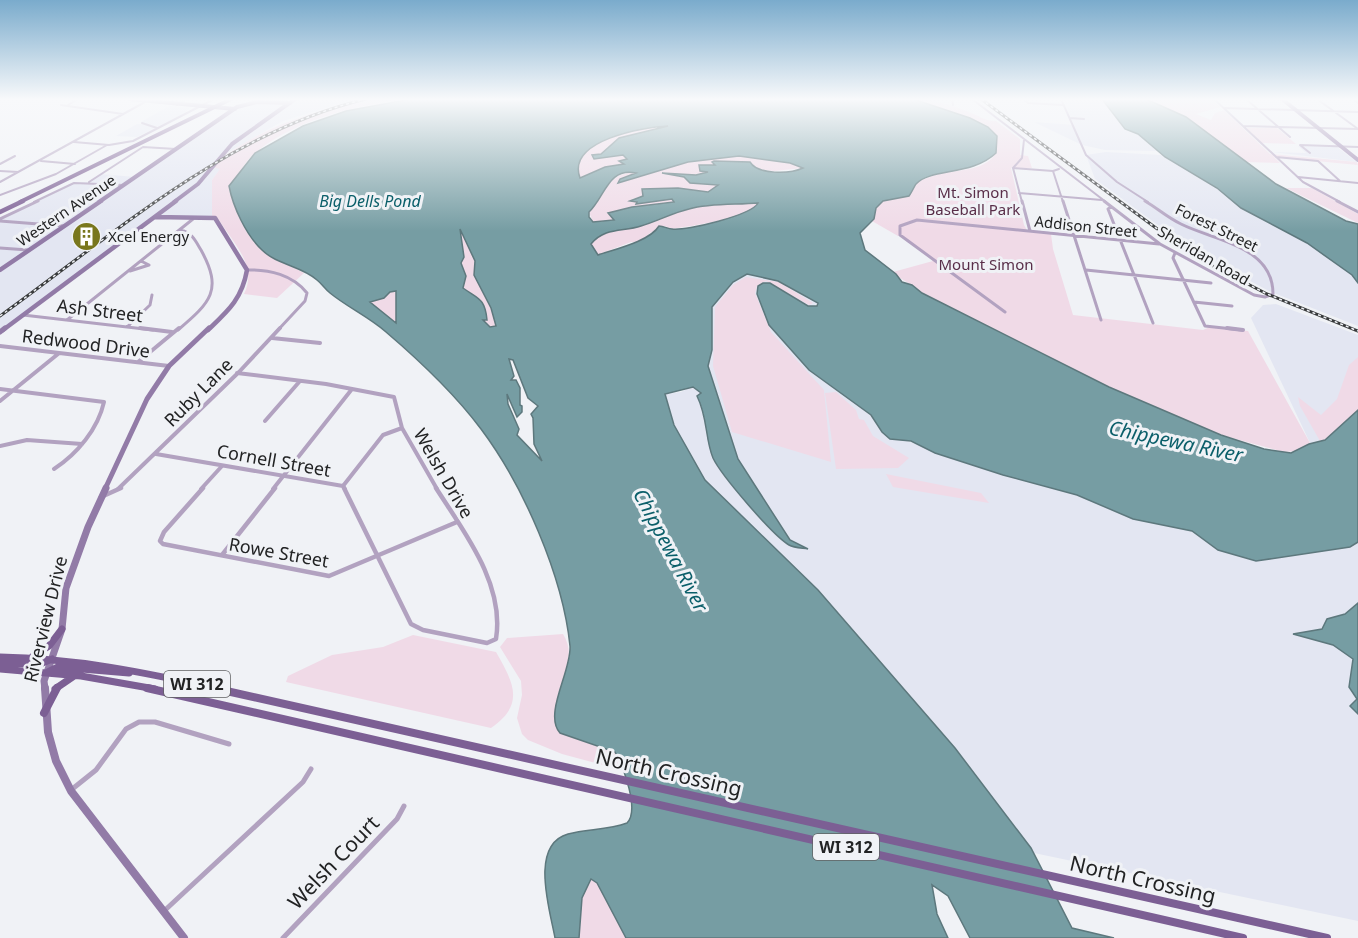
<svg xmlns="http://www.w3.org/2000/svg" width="1358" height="938" font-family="'Noto Sans',sans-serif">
<rect width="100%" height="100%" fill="#f0f2f6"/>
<path fill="#e3e6f2" d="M295 99 351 100 283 121 220 157 213 167 221 168 212 180 218 216 157 217 0 330V219L74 183 88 182 100 174 135 177 234 109 250 103H290Z
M1063 99H1102L1125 129 1138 134 1158 151 1105 150 1082 145 1034 122 1074 125Z
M169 106 191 107 181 116 137 137 116 136 137 124H146L141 122Z
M1298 146 1337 147 1357 162 1272 152 1306 153Z
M1106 152 1161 155 1217 188 1241 208 1308 244 1352 275 1358 283V326L1269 291 1207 258 1162 228 1095 179 1086 155Z
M747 274 778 281 818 303 812 307 793 298 757 294 769 325 809 370 871 415 882 432 1003 475 1077 495 1133 519 1192 531 1218 550 1256 561 1350 547 1358 542V921L1034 853 955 748 818 590 705 480 674 425 665 394 681 392 693 386 701 393 697 396 705 413 713 457 731 483 769 526 790 545 805 547 790 540 738 459 708 366 712 350V307L733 281Z
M1276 304 1358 335V410L1325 440 1311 445 1251 318 1263 305Z"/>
<path fill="#f0dae7" d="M371 99H411C359 104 296 119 255 153 244 162 239 176 229 186 233 207 247 240 265 253 276 261 292 266 304 273L277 298 244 294C258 266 234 244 219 220L212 216V180L220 169 212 167C254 128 316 110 371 99Z
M913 99C933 99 951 105 969 112 979 116 985 121 996 121L1020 139V155L1028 156 1032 168H1011L1024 225 1028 232 1051 234 1053 249 1073 315 1203 330 1210 327 1248 331 1310 443 1297 451 1284 452 1221 435 1109 387 922 293C913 283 904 283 893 272L933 261 901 235 898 236 872 221 877 206C888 196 924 177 939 174 957 169 989 172 997 150L926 103Z
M1146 99H1212L1220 107 1196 114 1211 120 1215 113 1224 110 1270 154 1357 162 1358 165 1274 157 1280 163 1244 162 1187 117Z
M671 126 617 141 606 148 609 157 623 155 627 159 620 161H624V164L605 167 579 178C566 138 646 128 671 126Z
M1246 128H1277L1296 144 1262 143Z
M739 156 790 163 803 168 774 171 716 165H710V172L696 175 664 173 684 177 690 183 720 185 708 192 678 188 643 189V196L632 199H673L674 202 632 207 609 213 615 220 593 222 589 212C607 195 607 170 638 173L620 179 618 183 688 162Z
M1286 188H1312L1358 214V223Z
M758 202C751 219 689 226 671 229L665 226 650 233 641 242H631L597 255 591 244C605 227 623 232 641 226 662 219 681 210 703 206 721 203 739 206 758 202Z
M459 227 475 261 474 275 491 308 497 326 490 327 482 318 487 320C486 299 477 298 463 288L466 275 461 263 464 257Z
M746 277 779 282 813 303 809 305 766 281 757 286 755 293 771 332 824 390 831 462 732 432 713 366 715 307 733 285Z
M390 291H396L397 324 369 302 384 298Z
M1358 357V410L1330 438 1320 441 1300 406 1298 397 1321 415 1337 399 1349 365Z
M836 392 856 410 859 419 864 420 873 436 909 458 898 468 836 469 825 393Z
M886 474 981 493 989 503 893 487Z
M563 634C577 656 562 676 557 699 555 709 559 723 560 733L615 752 621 764 614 768 562 754 528 740 522 734 517 718 522 695 521 681 500 647 507 638Z
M413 635 496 652C513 682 526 704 491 728L286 682 288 676 332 655 383 647Z
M591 879 597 883 626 938H579L582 898Z"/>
<path fill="#769da3" stroke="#5d787d" stroke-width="1.5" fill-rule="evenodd" d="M596 99H913L970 118 988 127 997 136 996 153C972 176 931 168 916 184 915 185 912 192 909 196L883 201 876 208 874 219 860 233 865 250 896 274 902 282 912 285 922 293 1109 387 1221 435 1264 449 1291 453 1309 444 1325 440 1358 410V542L1350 547 1256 561 1218 550 1192 531 1133 519 1077 495 1003 475 935 453 911 441 890 439 882 432 871 415 809 370 769 325 757 294 758 286 763 283H770L808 306H817L818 303 778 281 747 274 733 282 712 307V350L708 366 738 459 790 540 808 549C802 548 794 548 789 545 773 536 721 475 713 458 705 439 708 418 697 396L701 393 693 387 665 394 674 425 705 480 818 590 955 748 1031 848 1072 928 1114 938H970L948 896 932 885 937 914 948 938H626L597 883 591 879 582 898 579 938H555C550 910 529 845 568 834 588 829 608 830 627 823 640 810 623 766 615 752L560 733C543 714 572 670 570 646 563 576 523 485 481 429 454 393 420 361 386 332 369 317 347 307 330 293 325 289 322 284 317 280 302 266 277 265 262 250 246 235 233 207 229 186L255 153 303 126 346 111 411 99ZM668 126 619 138 601 154 592 155 594 159 623 155 627 159 619 161 624 164 605 167 580 178C566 140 644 127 668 126ZM739 156 790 163 803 168C790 174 758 175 750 162L714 161 712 162 715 165H699L700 171 708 172 696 175 662 173 684 177 690 183 718 185 708 192 678 188 642 189 643 196 630 201 637 202 636 204 672 199 674 202 632 207 608 213 614 220 593 222 589 217V212C605 197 608 167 636 173L620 179 618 183 688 162ZM758 203C752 215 687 231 672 229 668 229 664 226 659 226 650 241 616 249 598 255L591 244C605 227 623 232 641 226 658 221 672 213 689 209 711 203 735 205 758 203ZM460 229 475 261 474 275 491 308 496 326 490 327 483 320H487C485 298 478 299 463 288L466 276 461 263 464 257ZM396 291V323L370 302 384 298 390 292ZM509 359 513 360 528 398 538 406 531 414 533 418 534 444 542 461 517 435 519 429 508 404 507 394 517 417 522 412V406L520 405V388L516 380H511L514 376Z
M1102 99H1146L1186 117 1276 184 1346 221 1358 224V283L1352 275 1307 243 1241 208 1217 188 1165 157 1138 134 1125 129Z
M1358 603V714L1350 706 1357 699 1349 687 1353 659 1333 645 1293 634 1322 629 1327 619 1345 614Z"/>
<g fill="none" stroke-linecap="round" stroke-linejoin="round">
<path stroke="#b2a2c0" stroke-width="2" d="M952 99 953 105
M972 99 1106 202
M1023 99 1028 103 1064 105
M1061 99 1086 155 1117 182 1148 202
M1214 99 1303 182 1340 202
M1246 99 1290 137
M1317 99 1358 129
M1353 99 1358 103
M61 105 123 114
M68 105 78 99
M177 105 187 99
M1225 108 1358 112
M1070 118 1084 119
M142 123 157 128
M1243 126 1358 129
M74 142 109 145 133 141 214 99
M1310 153 1300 145 1358 147
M1276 157 1318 161 1340 181
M41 161 75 164
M0 164 15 156
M1013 168 1053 171
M1059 169 1053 171 1063 202
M0 171 18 172
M1298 177 1358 183
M0 182 145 102
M89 182 143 147 176 149
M1019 193 1102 200
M0 195 56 174 107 145
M34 202 74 183 124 185
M1022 202 1013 168 1022 158 1024 140"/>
<path stroke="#b2a2c0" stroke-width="3" d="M1022 201 1030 231
M1063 201 1101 320
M1104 201 1160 244 1254 295 1265 297 1273 294C1273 246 1215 241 1181 224 1168 218 1157 208 1145 201
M1337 201 1358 212
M1111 207 1108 209 1153 323
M0 219 38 201
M0 221 64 226
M0 248 28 250
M1175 253 1173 258 1205 326 1242 330
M247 270C269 269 293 275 307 293L305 301 278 330
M1086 270 1211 283
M130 271 149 265 141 261
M1194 302 1232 306
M1005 312 900 235V226L917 220 1159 244
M23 315 153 330
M67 320 193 219
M127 327 150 305 152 295
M178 330C211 302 223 290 201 250 195 240 192 233 181 230"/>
<path stroke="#b2a2c0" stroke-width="4" d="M140 328 172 332
M1227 328 1243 330
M272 338 320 343
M0 346 169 366
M138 362 179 328
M237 373 326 384 394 397 402 428 437 489
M0 389 104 402C98 429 77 454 54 469
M0 401 58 354
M265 421 300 381
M0 446 27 440 82 444
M156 454 343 486 345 489
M343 486 383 435 402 428
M118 489 239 372 280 328
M201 489 222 466
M273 489 352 389"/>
<path stroke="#b2a2c0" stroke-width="4.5" d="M203 488 164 532 160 541 163 544 329 576 457 522
M344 488 411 624 423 630 487 643 496 639C505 584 464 532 436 488
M101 497 121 488
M222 555 275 488"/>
<path stroke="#b2a2c0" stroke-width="5" d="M71 790 96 770 126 729 139 722H155L229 744
M163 912 303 782 311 769
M283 938 397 819 404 806"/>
<path stroke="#927ba7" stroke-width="4" d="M129 99 235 109
M1282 99 1358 160
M99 202 237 107 257 102 290 103
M174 202 198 184 232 144 295 99"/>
<path stroke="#927ba7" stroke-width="4.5" d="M155 217 215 218 247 270C242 299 228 311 208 330
M0 270 101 201
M3 330 176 201"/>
<path stroke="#927ba7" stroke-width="5" d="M0 332 5 328
M105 489 147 399 169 366 209 328"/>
<path stroke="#927ba7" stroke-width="7" d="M45 689 44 681 62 629 66 588 88 527 106 488"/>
<path stroke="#927ba7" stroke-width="8" d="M45 688 48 732 56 761 71 791 184 938"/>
<path stroke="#7c5f94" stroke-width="4" d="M20 202 231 99"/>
<path stroke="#7c5f94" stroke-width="4.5" d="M0 212 23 201"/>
<path stroke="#7c5f94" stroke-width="7" d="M33 656 49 646 62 629
M0 657C75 658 147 673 220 689
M0 663 40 664 52 659
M0 669 81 676 155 689
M48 672 58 667 129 673
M55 689 74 676"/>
<path stroke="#7c5f94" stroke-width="8" d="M147 688 1243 938
M213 688 1327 938
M44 713 57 688"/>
<defs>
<path id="rail" d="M981 99 1194 256 1267 294 1358 331
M0 316C114 234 228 132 366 99"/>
</defs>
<use href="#rail" stroke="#393b3c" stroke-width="3"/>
<use href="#rail" stroke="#f0f2f6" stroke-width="1.5" stroke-dasharray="3" stroke-linecap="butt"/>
</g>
<linearGradient id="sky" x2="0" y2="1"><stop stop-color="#7aabcc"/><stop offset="0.43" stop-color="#f8f9fb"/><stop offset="1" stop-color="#f8f9fb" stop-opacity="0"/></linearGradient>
<rect width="1358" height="231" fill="url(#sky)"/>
<defs>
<symbol id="building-disc" viewBox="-11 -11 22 22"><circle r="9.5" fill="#79771d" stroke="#f0f2f6"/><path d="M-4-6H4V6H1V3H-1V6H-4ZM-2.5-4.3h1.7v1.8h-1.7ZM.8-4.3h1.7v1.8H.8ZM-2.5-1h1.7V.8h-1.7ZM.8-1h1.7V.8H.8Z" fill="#fff"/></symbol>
</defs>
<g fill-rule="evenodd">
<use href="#building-disc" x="70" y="220" width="33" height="33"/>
</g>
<g text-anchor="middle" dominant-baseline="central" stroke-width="6" stroke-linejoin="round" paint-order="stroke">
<g font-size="15" fill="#592e49" stroke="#f0f2f6">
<text x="973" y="192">Mt. Simon<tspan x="973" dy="17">Baseball Park</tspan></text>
<text x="986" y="264">Mount Simon</text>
</g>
<g font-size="15" fill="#222324" stroke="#f0f2f6">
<text transform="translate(66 210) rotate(-34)">Western Avenue</text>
<text transform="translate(1086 226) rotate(6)">Addison Street</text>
<text transform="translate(1217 227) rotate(26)">Forest Street</text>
<text transform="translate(1204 255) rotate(30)">Sheridan Road</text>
</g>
<g font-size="15" fill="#222324" stroke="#f0f2f6" text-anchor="start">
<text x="108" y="236">Xcel Energy</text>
</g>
<g font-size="16" font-style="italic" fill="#0b5f6a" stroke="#f0f2f6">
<text x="370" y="201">Big Dells Pond</text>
</g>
<g fill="#f0f2f6" stroke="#606163" stroke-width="1.5">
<rect x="164" y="671" width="66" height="26" rx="4.5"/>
<rect x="813" y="834" width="66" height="26" rx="4.5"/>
</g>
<g font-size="16" font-weight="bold" fill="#222324">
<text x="197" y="684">WI 312</text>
<text x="846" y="847">WI 312</text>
</g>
<g font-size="18" fill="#222324" stroke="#f0f2f6">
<text transform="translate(100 310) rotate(7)">Ash Street</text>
<text transform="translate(86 343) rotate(7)">Redwood Drive</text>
<text transform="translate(198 392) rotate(-45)">Ruby Lane</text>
<text transform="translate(274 460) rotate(10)">Cornell Street</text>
<text transform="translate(444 473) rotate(60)">Welsh Drive</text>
<text transform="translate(279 552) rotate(10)">Rowe Street</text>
<text transform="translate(45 619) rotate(-76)">Riverview Drive</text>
</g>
<g font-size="20" font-style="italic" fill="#0b5f6a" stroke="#f0f2f6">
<text transform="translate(1176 441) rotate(12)">Chippewa River</text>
<text transform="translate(671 550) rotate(62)">Chippewa River</text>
</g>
<g font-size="21" fill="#222324" stroke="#f0f2f6">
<text transform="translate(669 772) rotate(13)">North Crossing</text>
<text transform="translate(333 862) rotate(-46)">Welsh Court</text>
<text transform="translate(1143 879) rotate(13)">North Crossing</text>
</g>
</g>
</svg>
